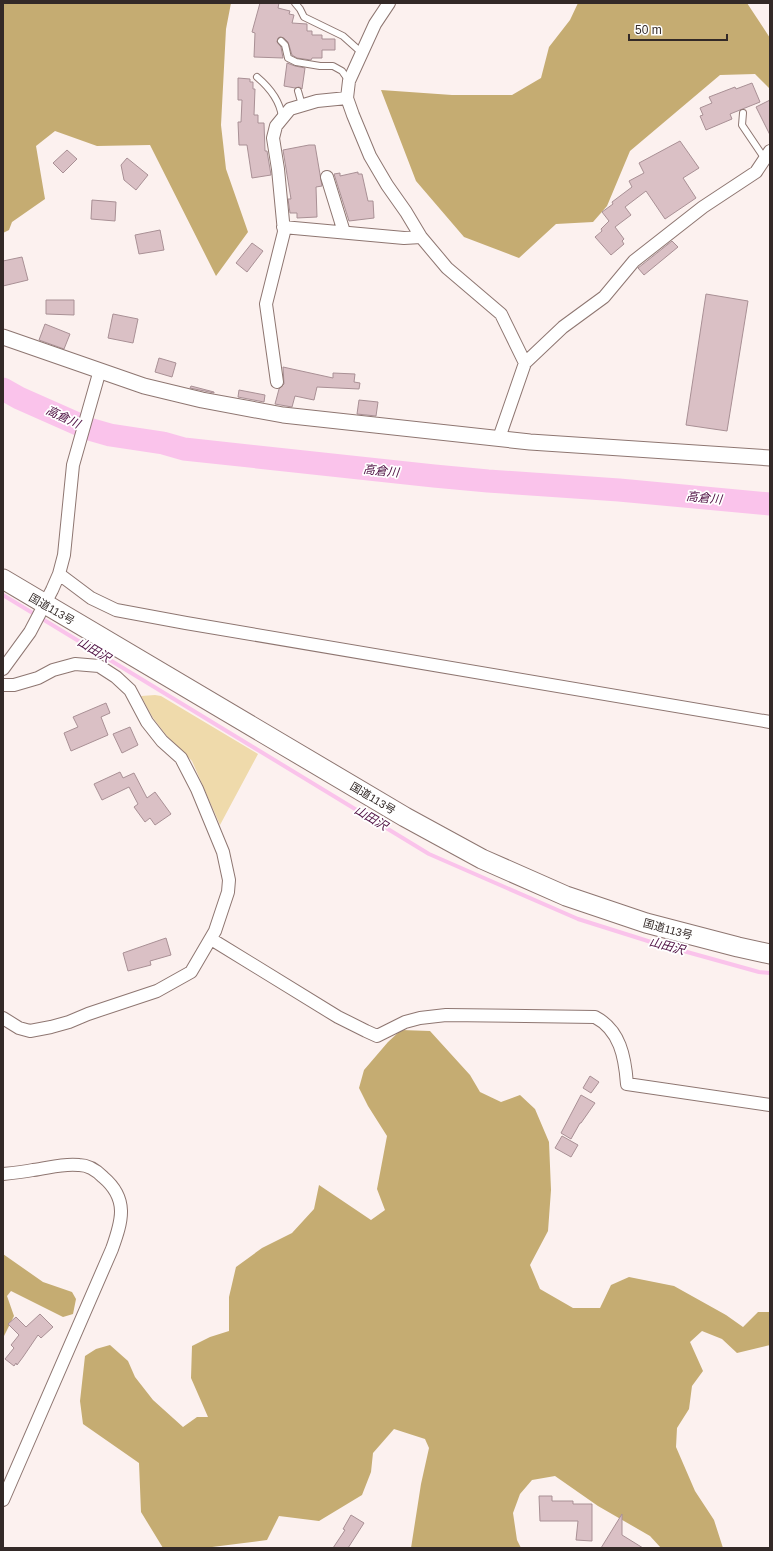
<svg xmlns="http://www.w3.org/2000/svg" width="773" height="1551" font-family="Arial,'Noto Sans JP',sans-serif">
<rect width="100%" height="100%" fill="#fcf1ef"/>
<path fill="#efdaab" d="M155 695 161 696 258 754 220 825 192 761 166 735 153 718 141 696Z"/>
<path fill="#c5ac72" d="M3 3H231L226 29 221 125 226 169 248 232 216 276 150 145 97 146 55 131 36 146 45 199 12 222 9 230 3 233Z
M578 3H747L770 38V89L755 74 720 75 630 151 607 206 593 222 556 224 519 258 464 237 416 181 381 90 452 95H512L541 78 549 47 570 20Z
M401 1030 430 1031 470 1075 480 1092 501 1102 520 1095 535 1109 549 1142 551 1190 548 1231 530 1265 540 1289 573 1308H600L611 1285 629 1277 674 1286 726 1315 743 1327 758 1312H770V1345L737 1353 722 1339 702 1331 690 1342 703 1371 692 1386 689 1409 677 1428 676 1447 695 1491 714 1520 723 1548H661L650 1536 598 1506 555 1476 532 1480 520 1494 513 1513 517 1540 521 1548H411L421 1484 429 1448 425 1439 394 1429 373 1453 371 1472 362 1495 319 1521 279 1516 267 1540 204 1548H163L141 1512 139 1463 83 1424 80 1401 85 1356 96 1349 110 1345 128 1361 135 1377 153 1400 183 1427 197 1417H208L191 1378 192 1346 210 1337 229 1331V1297L236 1267 262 1248 292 1233 314 1209 319 1185 371 1220 385 1210 377 1189 387 1136 368 1106 359 1088 364 1070 388 1042Z
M3 1254 43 1282 72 1292 76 1299 73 1314 63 1317 11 1291 7 1296 14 1316 3 1338Z"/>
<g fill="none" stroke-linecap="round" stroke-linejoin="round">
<path stroke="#fac3eb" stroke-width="4" d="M3 595 429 854 578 919 651 942 759 972 770 973"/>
<path stroke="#fac3eb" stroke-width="23" d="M3 389 19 398 89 429 110 435 163 443 184 449 434 476 488 481 619 490 770 504"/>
</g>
<path fill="#dac0c5" stroke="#a99095" d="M260 3H279L278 8 290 11 289 14 294 15 292 23 307 24V31H312V35H322V39H335V50H322V58H312L311 60 297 58 292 55 288 42 284 38 280 37 278 38 277 42 281 47 283 58 254 57 255 33 252 32Z
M287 63 295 66 305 68 302 89 299 87 295 88 284 86Z
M238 78 250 79V82H253V89H255L254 115H258V123H264L265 151H267L271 175 252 178 247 145H239L238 122H241L242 100H238Z
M752 83 760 102 730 114 732 119 706 130 700 116 703 115 700 108 712 103 709 97 735 87 736 89Z
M770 100V135L756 107Z
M680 141 699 168 683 178 696 198 665 219 646 191 625 207 631 215 615 227 624 239 622 241 624 244 611 255 595 237 602 231 601 229 609 221 602 212 613 204 612 202 632 187 629 181 644 173 639 163Z
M309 145H315L322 186 316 187 317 217 297 218V213H290L288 199H291L283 150Z
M67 150 77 159 63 173 53 163Z
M127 158 148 175 136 190 124 180 121 165Z
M358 172V174H362L368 201H373L374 218 349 221 334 174 340 173V176Z
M92 200 116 202 115 221 91 219Z
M160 230 164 250 139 254 135 235Z
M672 241 678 247 644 275 638 268Z
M252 243 263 251 247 272 236 263Z
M22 257 28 280 3 286V261Z
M706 294 748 301 727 431 686 425Z
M46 300H74V315L46 314Z
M113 314 138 319 133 343 108 338Z
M45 324 70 334 64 349 39 340Z
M159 358 176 363 172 377 155 372Z
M283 367 333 378V373L355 374 354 382 360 383 359 389 317 387 314 400 295 396 292 407 275 404 279 389 284 384Z
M191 386 214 392V393L190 388Z
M239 390 265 395 264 402 238 397Z
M359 400 378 402 376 416 357 414Z
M106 703 110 713 101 717 108 735 71 751 64 733 78 727 73 717Z
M130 727 138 745 122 753 113 734Z
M120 772 123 778 134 773 147 798 155 792 171 814 155 825 150 818 145 822 134 807 138 804 129 787 102 800 94 784Z
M166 938 171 955 150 961 151 965 128 971 123 953Z
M590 1076 599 1082 591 1093 583 1088Z
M581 1095 595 1103 581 1123H580L571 1139 561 1133Z
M562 1136 578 1145 571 1157 555 1148Z
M40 1314 53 1327 41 1338 38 1335 23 1357 17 1365 16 1363 14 1366 5 1359 14 1348 11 1345 19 1335 8 1324 16 1317 26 1327Z
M539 1496H552V1501H573V1504H592V1541L576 1540 578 1521H540Z
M622 1514V1535L643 1548H601Z
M351 1515 364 1523 348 1548H333L345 1530 343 1529Z"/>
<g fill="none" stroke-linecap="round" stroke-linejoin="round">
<defs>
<path id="service" d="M295 3 300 9 304 17 343 36 362 53
M281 41 285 45 288 58 296 62 320 66H333L342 71 349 81
M257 77C270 88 280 101 282 117
M298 91 302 105
M743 113 742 125 765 159"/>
<path id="minor" d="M389 3 375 24 349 81 347 98 353 115 370 156 387 185 406 212 421 237 447 268 501 314 525 363
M327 177 344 232
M283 227 404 238 421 237
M277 382 266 304 284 232 278 169 273 138 276 126 290 109 317 101 347 98
M499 438 525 363 563 327 604 297 634 261 703 207 756 172 770 151
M59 574 91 598 116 610 186 623 770 722
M3 669 30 632 52 590 59 574 64 555 73 465 100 370
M3 685H14L38 678 53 670 75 664 99 666 116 677 130 690 147 722 162 741 181 758 197 789 223 852 229 880 228 892 215 931 191 972 157 991 88 1014 69 1022 51 1027 30 1031 19 1028 3 1018
M211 939 338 1017 366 1031 377 1036 405 1022 420 1018 446 1015 595 1017C620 1030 625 1057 627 1084L770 1105
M3 1174C13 1173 23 1172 33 1170 49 1168 63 1163 79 1165 88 1165 97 1171 103 1177 129 1199 122 1221 112 1249L3 1500"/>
<path id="tertiary" d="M3 337 144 386 202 400 283 415 530 442 770 458"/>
<path id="trunk" d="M3 579 405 817 482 859 566 896 646 923 738 947 770 954"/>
</defs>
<use href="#service" stroke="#8e7671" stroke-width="8"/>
<use href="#minor" stroke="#8e7671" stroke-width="14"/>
<use href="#tertiary" stroke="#8e7671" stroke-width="17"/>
<use href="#trunk" stroke="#8e7671" stroke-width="21"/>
<use href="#service" stroke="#fff" stroke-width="6"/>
<use href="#minor" stroke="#fff" stroke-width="12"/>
<use href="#tertiary" stroke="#fff" stroke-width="15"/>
<use href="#trunk" stroke="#fff" stroke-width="19"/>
</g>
<g text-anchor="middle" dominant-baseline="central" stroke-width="3.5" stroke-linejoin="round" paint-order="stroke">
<g font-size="11" fill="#332927" stroke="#fff">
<text transform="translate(52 609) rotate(30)">国道113号</text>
<text transform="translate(373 798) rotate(31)">国道113号</text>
<text transform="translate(668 929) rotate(15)">国道113号</text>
</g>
<g font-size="12" font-style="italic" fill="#4d0e41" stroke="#fff">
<text transform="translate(63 417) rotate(25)">高倉川</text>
<text transform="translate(381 471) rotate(6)">高倉川</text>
<text transform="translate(704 498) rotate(6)">高倉川</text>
<text transform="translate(94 650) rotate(31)">山田沢</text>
<text transform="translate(371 818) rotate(31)">山田沢</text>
<text transform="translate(667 946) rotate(15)">山田沢</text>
</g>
</g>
<rect width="773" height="1551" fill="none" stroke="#332927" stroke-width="8"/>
<path d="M629 34v6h98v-6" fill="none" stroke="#332927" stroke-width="2"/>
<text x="635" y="34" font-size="12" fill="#332927" stroke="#ffffff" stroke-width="3" paint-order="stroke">50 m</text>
</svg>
